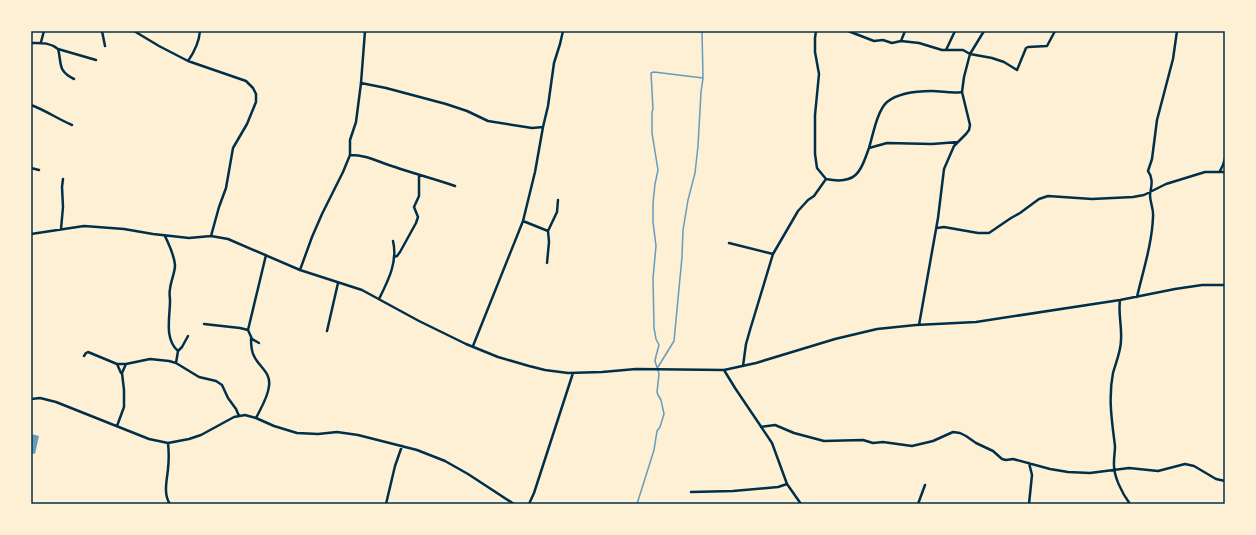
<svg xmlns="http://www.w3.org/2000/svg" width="1256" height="535" font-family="Figtree,sans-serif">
<rect width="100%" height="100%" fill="#fdf0d5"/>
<path fill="#669bbc" d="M31 434 39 436 35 454 31 453Z"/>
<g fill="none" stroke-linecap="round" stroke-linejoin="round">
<path stroke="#669bbc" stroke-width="1.5" d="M658 367 674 341 682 257 683 230 688 200 695 173 698 146 701 92 703 78
M637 504 654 450 657 431 660 427 664 414 661 400 658 395 657 392 659 374 655 361 656 356 659 345 656 339 654 328 653 278 656 246 653 222V203L655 184 658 170 652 133V112L653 109 651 73 654 72 703 78 702 31"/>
<path stroke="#003049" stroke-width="2.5" d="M102 31 105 46
M134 31 159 46 188 61 246 81 253 88 256 94V102L247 124 233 148 226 188 219 207 211 236
M848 31 874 41 883 40 892 43 901 41 919 43 942 50H963L970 54 992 58 1004 62 1017 70 1026 48 1028 47 1047 46 1055 31
M901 41 905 31
M41 42 44 31
M31 43C41 43 49 42 58 49 62 63 57 71 74 79
M58 49 96 60
M946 50 955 31
M188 61C195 51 199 43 200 31
M361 83 386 88 446 104 467 111 488 121 532 128 543 127
M31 105C45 110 58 119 72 125
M869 148C873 135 877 111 887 102 898 93 918 91 932 91 942 91 952 94 962 92
M350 155C369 155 377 162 395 167 415 174 435 179 455 186
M31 168 39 170
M1220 171 1223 165 1225 158
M826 179C856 185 860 173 869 148L887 143 932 144 958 142
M523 221 548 231 549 242 547 263
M937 228 944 227 978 233H989L1011 218 1020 213 1039 199 1048 196 1092 199 1133 197 1144 195 1166 184 1205 172H1225
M61 229 63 207 62 187 63 179
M548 231 557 212 558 200
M31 234 84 226 124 229 153 234 189 238 211 236 228 239 300 270 362 290 419 321 466 344 498 357 529 366 545 370 568 373 602 372 636 369 724 370 756 363 835 339 877 329 916 325 976 322 1120 300 1175 289 1202 285H1225
M165 236C169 245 174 254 175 265 175 273 171 280 170 289 169 293 170 297 170 301 170 317 164 339 178 351
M729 243 773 254
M394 257 397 256 400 252 416 223 418 217 414 207 419 196V175
M300 270 312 237 322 214 343 172 350 155V140L356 122 361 83 365 31
M1137 297C1143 271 1152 244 1153 217 1154 209 1150 203 1150 195 1151 187 1154 179 1148 171L1152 159 1157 120 1173 59 1177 31
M379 299C388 281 398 262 393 241
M1120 300C1118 312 1122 327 1121 340 1121 351 1116 362 1113 373 1108 398 1112 422 1115 446 1115 452 1114 456 1114 462 1113 476 1122 493 1130 504
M204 324 240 328 248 330
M919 325 938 218 944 169 954 146 966 134 969 130 970 125 962 92 964 77 970 54 984 31
M327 331 338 283
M251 338C251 343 251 351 254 356 259 367 271 372 269 386 268 397 261 408 256 418
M259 343 252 339 248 330 266 255
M473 346 523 221 535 172 543 127 548 106 554 63 560 44 563 31
M84 356 86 353 88 352 117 364H126
M176 363 178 351 182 347 188 336
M117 364 121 373
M743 366 746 344 750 330 773 254 798 211 808 200 814 196 826 179 817 168 815 154V115L819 74 815 52V38L816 31
M724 370 735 388 772 443 787 484 801 504
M31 399 40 398 56 402 149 439 168 443 189 439 201 435 234 417 245 415 256 418 274 426 297 433 318 434 337 432 358 435 417 450 445 461 468 474 514 504
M117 426 124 407V390L122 373 126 364 150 359 169 361 176 363 199 377 216 381 222 385 228 398 236 409 239 416
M761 427 775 425 794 433 824 441 863 440 873 443 883 442 912 446 933 441 953 432 960 433 966 436 976 443 993 451 1002 459 1006 460 1013 459 1050 469 1068 472 1090 473 1129 468 1158 471 1185 464 1194 466 1216 479 1225 481
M168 443C169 452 169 460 168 469 167 480 163 494 170 504
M1029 463 1032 475 1029 504
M691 492 733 491 778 487 787 484
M386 504 395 466 402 446
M529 504 534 493 573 373
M918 504 925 485"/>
</g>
<rect width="1256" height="535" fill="none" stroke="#fdf0d5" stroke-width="64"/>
<rect x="32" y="32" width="1192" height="471" fill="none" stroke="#003049" stroke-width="1.5"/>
</svg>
